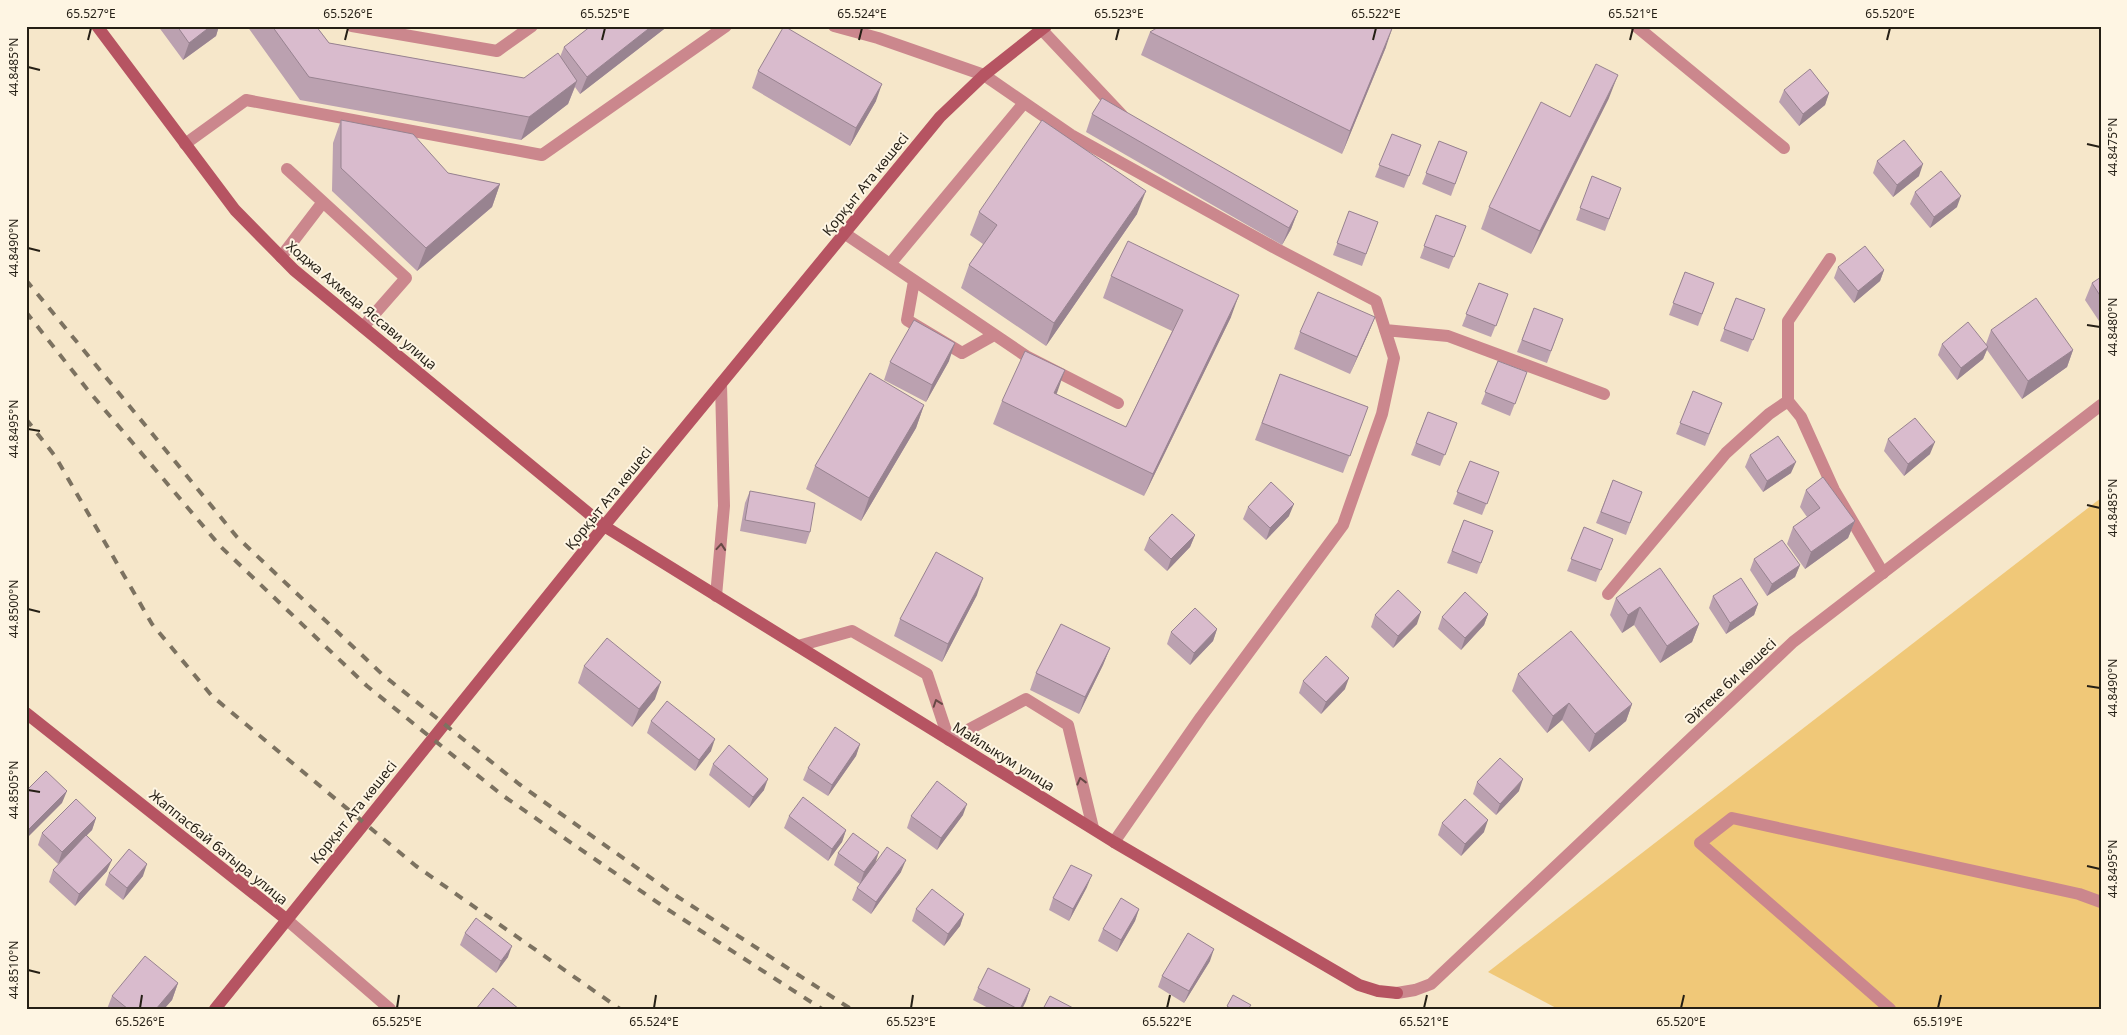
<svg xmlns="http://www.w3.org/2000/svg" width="2127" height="1035" font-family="'Noto Sans',sans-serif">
<rect width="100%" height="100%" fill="#f6e7ca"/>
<path fill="#f0c878" d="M2101 498V1009H1558L1488 972Z"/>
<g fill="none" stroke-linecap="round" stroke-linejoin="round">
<path stroke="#cb878d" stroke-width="12" d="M352 26 497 51 532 26
M834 26 878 38 984 75 1071 135 1275 248 1376 301 1394 358 1382 414 1343 525 1201 717 1114 842
M1636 26 1784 148
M1042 30 1122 115
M185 144 246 100 542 155 726 26
M287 169 406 278 363 327
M844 233 1026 356 1118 403
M281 257 323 202
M890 264 1024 103
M914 281 907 320 962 353 994 335
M1385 330 1448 336 1604 394
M1788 401 1801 417 1834 490 1883 573
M1608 594 1726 453 1769 414 1788 401V321L1830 259
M716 596 724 506 721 384
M798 646 852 631 927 674 949 740 1026 699 1068 725 1093 828
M1890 1009 1700 843 1732 818 2079 894 2101 902"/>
<path stroke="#cb878d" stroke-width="12" d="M286 919 390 1009
M1397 993 1415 990 1431 984 1793 642 2101 405"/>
<path stroke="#b65462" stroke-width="12" d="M97 26 235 210 294 270 604 526 1114 842 1359 985 1378 991 1397 993
M26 713 286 919
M215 1009 604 526 940 117 984 75 1046 26"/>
<path stroke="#7c7260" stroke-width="4" stroke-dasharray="9 9" stroke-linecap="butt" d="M26 280 237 537 383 675 519 784 675 895 851 1009
M26 312 87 389 221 547 367 686 502 795 667 909 822 1009
M26 419 55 456 152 624 212 696 416 866 620 1009"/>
</g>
<path fill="#bba1b0" d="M158 26H219L216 36 183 60Z
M247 26H316L329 43 524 78 560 57 564 47 591 26H668L580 94 575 87 568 104 521 140 300 100Z
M1150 32 1386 47 1342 154 1141 55Z
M758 71 876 101 850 146 752 88Z
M1784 90 1829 93 1825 105 1799 126 1779 102Z
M1609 98 1531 254 1481 229 1489 207 1570 117Z
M1092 114 1298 211 1291 229 1282 245 1086 132Z
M341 120 448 173 500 184 492 207 417 271 332 191 333 143Z
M1392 134 1421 145 1404 188 1375 177Z
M1439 141 1467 152 1451 196 1422 184Z
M1877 161 1919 176 1893 197 1873 173Z
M1592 176 1621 188 1605 231 1576 220Z
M1915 192 1957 207 1930 228 1910 204Z
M1349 211 1378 222 1362 266 1333 255Z
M979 212 1137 214 1046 346 961 288 969 265 983 244 970 235Z
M1436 215 1466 226 1449 269 1420 258Z
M1838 267 1884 270 1880 281 1854 303 1834 278Z
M1685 272 1714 283 1698 326 1669 315Z
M1111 276 1231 317 1144 496 993 424 1002 401 1056 394 1126 427 1172 331 1103 298Z
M2101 277V324L2085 300 2092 283Z
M1479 283 1508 294 1491 337 1462 326Z
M1736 298 1765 309 1748 352 1720 341Z
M1534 308 1563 319 1547 363 1517 352Z
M1375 317 1368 334 1350 374 1294 349 1300 332Z
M1991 330 2073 350 2067 367 2022 399 1987 350 1983 359 1957 380 1938 355 1942 344H1986Z
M949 361 926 402 884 380 890 362Z
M1498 361 1527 372 1510 416 1481 404Z
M1280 374 1368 407 1343 473 1255 440Z
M1693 391 1722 403 1705 446 1676 434Z
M924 405 916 428 861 521 806 489 815 466Z
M1428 412 1457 423 1440 466 1411 455Z
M1888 439 1930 454 1904 476 1884 451Z
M1750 455 1791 473 1763 492 1745 467Z
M1470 461 1499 472 1482 515 1453 504Z
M1613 480 1642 492 1626 535 1596 523Z
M1806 490 1855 521 1848 538 1805 569 1787 544 1793 527 1807 517 1800 507Z
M750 491 810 532 806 544 740 531 745 503Z
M1248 507 1289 516 1266 540 1243 519Z
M1464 520 1493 531 1477 574 1447 563Z
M1584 527 1613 539 1596 582 1567 571Z
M1195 535 1190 547 1167 571 1144 550 1149 538Z
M1754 559 1800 565 1795 577 1767 596 1750 570Z
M977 595 942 662 894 636 900 619Z
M1713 596 1758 604 1754 615 1726 634 1709 608Z
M1616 598 1699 624 1692 642 1660 663 1634 625 1622 633 1610 615Z
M1488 614 1484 625 1461 650 1438 629 1442 617Z
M1375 615 1417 624 1393 648 1371 627Z
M1217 629 1213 641 1190 665 1167 644 1171 632Z
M1110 648 1103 665 1079 714 1030 690 1036 673Z
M584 666 655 699 632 727 578 683Z
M1518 674 1632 704 1626 721 1589 752 1562 720 1547 733 1512 691Z
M1303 681 1345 689 1321 714 1299 693Z
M651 721 711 751 695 771 647 733Z
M860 744 856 756 828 796 803 780 808 768Z
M713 764 764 790 749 808 709 775Z
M1477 782 1519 791 1496 815 1473 794Z
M963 815 937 850 907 828 911 816Z
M789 816 846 830 842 842 828 861 784 828Z
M96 818 92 830 86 836 107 871 75 906 49 882 53 870 70 852 58 864 38 845 42 833Z
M1442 823 1484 832 1461 856 1438 835Z
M838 853 875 863 901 872 871 914 852 900 857 888 860 884 834 865Z
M109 873 143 876 123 900 105 885Z
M1087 887 1069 921 1049 910 1053 898Z
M916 909 964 914 960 926 944 946 912 921Z
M1139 909 1135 921 1117 952 1098 941 1103 929Z
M465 933 508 957 496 973 460 945Z
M1210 961 1184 1003 1158 987 1162 976Z
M178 983 172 1000 164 1009H107L112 996Z
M978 988 1030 989 1026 1001 1022 1009H990L973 1000Z"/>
<path fill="#988390" d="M211 26H219L216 36 183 60 189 43Z
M652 26H668L580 94 587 77Z
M1393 26 1386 47 1342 154 1350 131Z
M1618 75 1609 98 1531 254 1540 231Z
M577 81 568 104 521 140 529 117Z
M882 84 876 101 850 146 856 128Z
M1829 93 1825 105 1799 126 1803 114Z
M1923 164 1919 176 1893 197 1897 185Z
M500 184 492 207 417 271 426 248Z
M1146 191 1137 214 1046 346 1054 323Z
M1961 196 1957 207 1930 228 1934 217Z
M1298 211 1291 229 1282 245 1289 228Z
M1884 270 1880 281 1854 303 1858 291Z
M1239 295 1231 317 1144 496 1153 474Z
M1375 317 1368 334 1350 374 1357 357Z
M955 343 949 361 926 402 932 385Z
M1988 347 1983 359 1957 380 1961 368Z
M2073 350 2067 367 2022 399 2028 381Z
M1065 370 1057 393 1046 415 1054 393Z
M924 405 916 428 861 521 869 498Z
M1935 442 1930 454 1904 476 1908 464Z
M1796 462 1791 473 1763 492 1767 481Z
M1294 504 1289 516 1266 540 1270 528Z
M1855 521 1848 538 1805 569 1811 552Z
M1195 535 1190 547 1167 571 1171 559Z
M1800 565 1795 577 1767 596 1772 584Z
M983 578 977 595 942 662 948 644Z
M1758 604 1754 615 1726 634 1730 623Z
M1640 607 1634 625 1622 633 1628 615Z
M1421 612 1417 624 1393 648 1398 636Z
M1488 614 1484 625 1461 650 1465 638Z
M1699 624 1692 642 1660 663 1667 646Z
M1217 629 1213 641 1190 665 1194 653Z
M1110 648 1103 665 1079 714 1085 697Z
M1349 678 1345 689 1321 714 1326 702Z
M661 682 655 699 632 727 639 709Z
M1569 703 1562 720 1547 733 1553 716Z
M1632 704 1626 721 1589 752 1595 734Z
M715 739 711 751 695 771 699 760Z
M860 744 856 756 828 796 832 785Z
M768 779 764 790 749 808 753 797Z
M1523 779 1519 791 1496 815 1500 804Z
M67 791 62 803 26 839V834L27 831Z
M967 804 963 815 937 850 941 838Z
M96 818 92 830 58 864 62 852Z
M1488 820 1484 832 1461 856 1465 844Z
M846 830 842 842 828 861 832 849Z
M879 852 875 864 860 884 864 872Z
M112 860 107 871 75 906 79 894Z
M906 860 901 872 871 914 876 902Z
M147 864 143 876 123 900 127 888Z
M1092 875 1087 887 1069 921 1073 909Z
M1139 909 1135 921 1117 952 1121 940Z
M964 914 960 926 944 946 948 934Z
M512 946 508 957 496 973 501 961Z
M1214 949 1210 961 1184 1003 1189 991Z
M178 983 172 1000 164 1009H156Z
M1030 989 1026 1001 1022 1009H1020Z"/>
<path fill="#d9bbcd" stroke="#988390" d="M177 26H211L189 43Z
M272 26H316L329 43 524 78 558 53 577 81 529 117 309 77Z
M591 26H652L587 77 564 47Z
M784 26 882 84 856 128 758 71Z
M1160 26H1393L1350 131 1150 32Z
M1596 64 1618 75 1540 231 1489 207 1541 102 1570 117Z
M1810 69 1829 93 1803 114 1784 90Z
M1102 98 1298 211 1289 228 1092 114Z
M341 120 413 134 448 173 500 184 426 248 341 168Z
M1042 120 1146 191 1054 323 969 265 997 225 979 212Z
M1392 134 1421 145 1409 176 1379 165Z
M1904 140 1923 164 1897 185 1877 161Z
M1439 141 1467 152 1455 184 1426 173Z
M1941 171 1961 196 1934 217 1915 192Z
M1592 176 1621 188 1609 219 1580 208Z
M1349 211 1378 222 1366 254 1337 243Z
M1436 215 1466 226 1454 257 1424 246Z
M1128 241 1239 295 1153 474 1002 401 1025 351 1065 370 1054 393 1126 427 1183 310 1111 276Z
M1865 246 1884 270 1858 291 1838 267Z
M1685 272 1714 283 1702 314 1673 303Z
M2101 277V297L2092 283Z
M1479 283 1508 294 1496 326 1466 314Z
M1318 292 1375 317 1357 357 1300 332Z
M1736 298 1765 309 1753 340 1724 329Z
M2036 298 2073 350 2028 381 1991 330Z
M1534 308 1563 319 1551 351 1522 340Z
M914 320 955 343 932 385 890 362Z
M1968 322 1988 347 1961 368 1942 344Z
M1498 361 1527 372 1515 404 1485 392Z
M870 373 924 405 869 498 815 466Z
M1280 374 1368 407 1350 456 1262 423Z
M1693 391 1722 403 1709 434 1680 423Z
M1428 412 1457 423 1445 455 1416 443Z
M1915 418 1935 442 1908 464 1888 439Z
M1778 436 1796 462 1767 481 1750 455Z
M1470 461 1499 472 1487 504 1457 492Z
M1823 477 1855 521 1811 552 1793 527 1820 508 1806 490Z
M1613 480 1642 492 1630 523 1601 512Z
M1271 482 1294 504 1270 528 1248 507Z
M750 491 815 503 810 532 745 520Z
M1172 514 1195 535 1171 559 1149 538Z
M1464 520 1493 531 1481 563 1452 551Z
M1584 527 1613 539 1601 570 1571 559Z
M1782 540 1800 565 1772 584 1754 559Z
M936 552 983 578 948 644 900 619Z
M1660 568 1699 624 1667 646 1640 607 1628 615 1616 598Z
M1741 578 1758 604 1730 623 1713 596Z
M1398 590 1421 612 1398 636 1375 615Z
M1465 592 1488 614 1465 638 1442 617Z
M1195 608 1217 629 1194 653 1171 632Z
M1061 624 1110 648 1085 697 1036 673Z
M1571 631 1632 704 1595 734 1569 703 1553 716 1518 674Z
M607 638 661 682 639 709 584 666Z
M1326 656 1349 678 1326 702 1303 681Z
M667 701 715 739 699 760 651 721Z
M835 727 860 744 832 785 808 768Z
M729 745 768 779 753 797 713 764Z
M1500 758 1523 779 1500 804 1477 782Z
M46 771 67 791 27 831 26 829V791Z
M937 781 967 804 941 838 911 816Z
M803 797 846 830 832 849 789 816Z
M76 799 96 818 62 852 42 833Z
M1465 799 1488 820 1465 844 1442 823Z
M853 833 879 852 864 872 838 853Z
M86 835 112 860 79 894 53 870Z
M887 847 906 860 876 902 857 888Z
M129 849 147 864 127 888 109 873Z
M1071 865 1092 875 1073 909 1053 898Z
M932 889 964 914 948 934 916 909Z
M1121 898 1139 909 1121 940 1103 929Z
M476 918 512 946 501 961 465 933Z
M1188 933 1214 949 1189 991 1162 976Z
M145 956 178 983 156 1009H128L112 996Z
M988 968 1030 989 1020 1009H1018L978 988Z
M493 988 519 1009H476Z
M1233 995 1251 1005 1248 1009H1231L1227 1006Z
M1050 996 1075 1009H1043Z"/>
<defs><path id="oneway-chevron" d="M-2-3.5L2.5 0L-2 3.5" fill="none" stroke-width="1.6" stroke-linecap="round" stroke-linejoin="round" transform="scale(1.25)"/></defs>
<g stroke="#674945">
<use href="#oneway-chevron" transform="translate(721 547) rotate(-85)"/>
<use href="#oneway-chevron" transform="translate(937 703) rotate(-109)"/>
<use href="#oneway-chevron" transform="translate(1081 781) rotate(-104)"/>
</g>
<path fill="none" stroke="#251f15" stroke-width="2" d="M88 40 91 28M345 40 348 28M602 40 605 28M859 40 862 28M1116 40 1119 28M1373 40 1376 28M1630 40 1633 28M1887 40 1890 28M28 67 40 70M2087 144 2100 147M28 248 40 251M2087 325 2100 327M28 429 40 431M2087 505 2100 508M28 609 40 612M2087 686 2100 688M28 790 40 792M2087 866 2100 869M28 970 40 973M140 1008 142 995M397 1008 399 995M654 1008 656 995M911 1008 913 995M1167 1008 1170 995M1424 1008 1427 995M1681 1008 1684 995M1938 1008 1941 995"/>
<g text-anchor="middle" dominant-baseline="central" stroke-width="4" stroke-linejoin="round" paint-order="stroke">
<g font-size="14" fill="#251f15" stroke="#fef5e3">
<text transform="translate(865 184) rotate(-51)">Қорқыт Ата көшесі</text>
<text transform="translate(362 305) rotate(40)">Ходжа Ахмеда Яссави улица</text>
<text transform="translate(608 498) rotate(-51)">Қорқыт Ата көшесі</text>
<text transform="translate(1730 681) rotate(-43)">Әйтеке би көшесі</text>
<text transform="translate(1004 756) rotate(32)">Майлыкум улица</text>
<text transform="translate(353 812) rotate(-51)">Қорқыт Ата көшесі</text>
<text transform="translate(219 847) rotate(39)">Жаппасбай батыра улица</text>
</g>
</g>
<rect width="2127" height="1035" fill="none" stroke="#fef5e3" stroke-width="55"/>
<rect x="28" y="28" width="2072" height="980" fill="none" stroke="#251f15" stroke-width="2"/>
<g font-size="12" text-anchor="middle" fill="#251f15">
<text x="91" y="18">65.527°E</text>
<text x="348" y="18">65.526°E</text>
<text x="605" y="18">65.525°E</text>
<text x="862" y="18">65.524°E</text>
<text x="1119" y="18">65.523°E</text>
<text x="1376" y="18">65.522°E</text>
<text x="1633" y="18">65.521°E</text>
<text x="1890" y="18">65.520°E</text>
<text transform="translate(14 67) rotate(-90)" y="4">44.8485°N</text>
<text transform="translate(2113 147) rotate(-90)" y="4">44.8475°N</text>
<text transform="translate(14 248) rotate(-90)" y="4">44.8490°N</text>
<text transform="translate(2113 327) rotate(-90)" y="4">44.8480°N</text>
<text transform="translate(14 429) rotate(-90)" y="4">44.8495°N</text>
<text transform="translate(2113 508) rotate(-90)" y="4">44.8485°N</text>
<text transform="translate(14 609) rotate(-90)" y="4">44.8500°N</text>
<text transform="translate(2113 688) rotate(-90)" y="4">44.8490°N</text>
<text transform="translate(14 790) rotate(-90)" y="4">44.8505°N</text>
<text transform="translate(2113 869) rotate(-90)" y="4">44.8495°N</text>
<text transform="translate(14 970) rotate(-90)" y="4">44.8510°N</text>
<text x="140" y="1026">65.526°E</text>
<text x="397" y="1026">65.525°E</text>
<text x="654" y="1026">65.524°E</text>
<text x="911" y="1026">65.523°E</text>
<text x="1167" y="1026">65.522°E</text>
<text x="1424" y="1026">65.521°E</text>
<text x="1681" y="1026">65.520°E</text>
<text x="1938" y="1026">65.519°E</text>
</g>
</svg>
